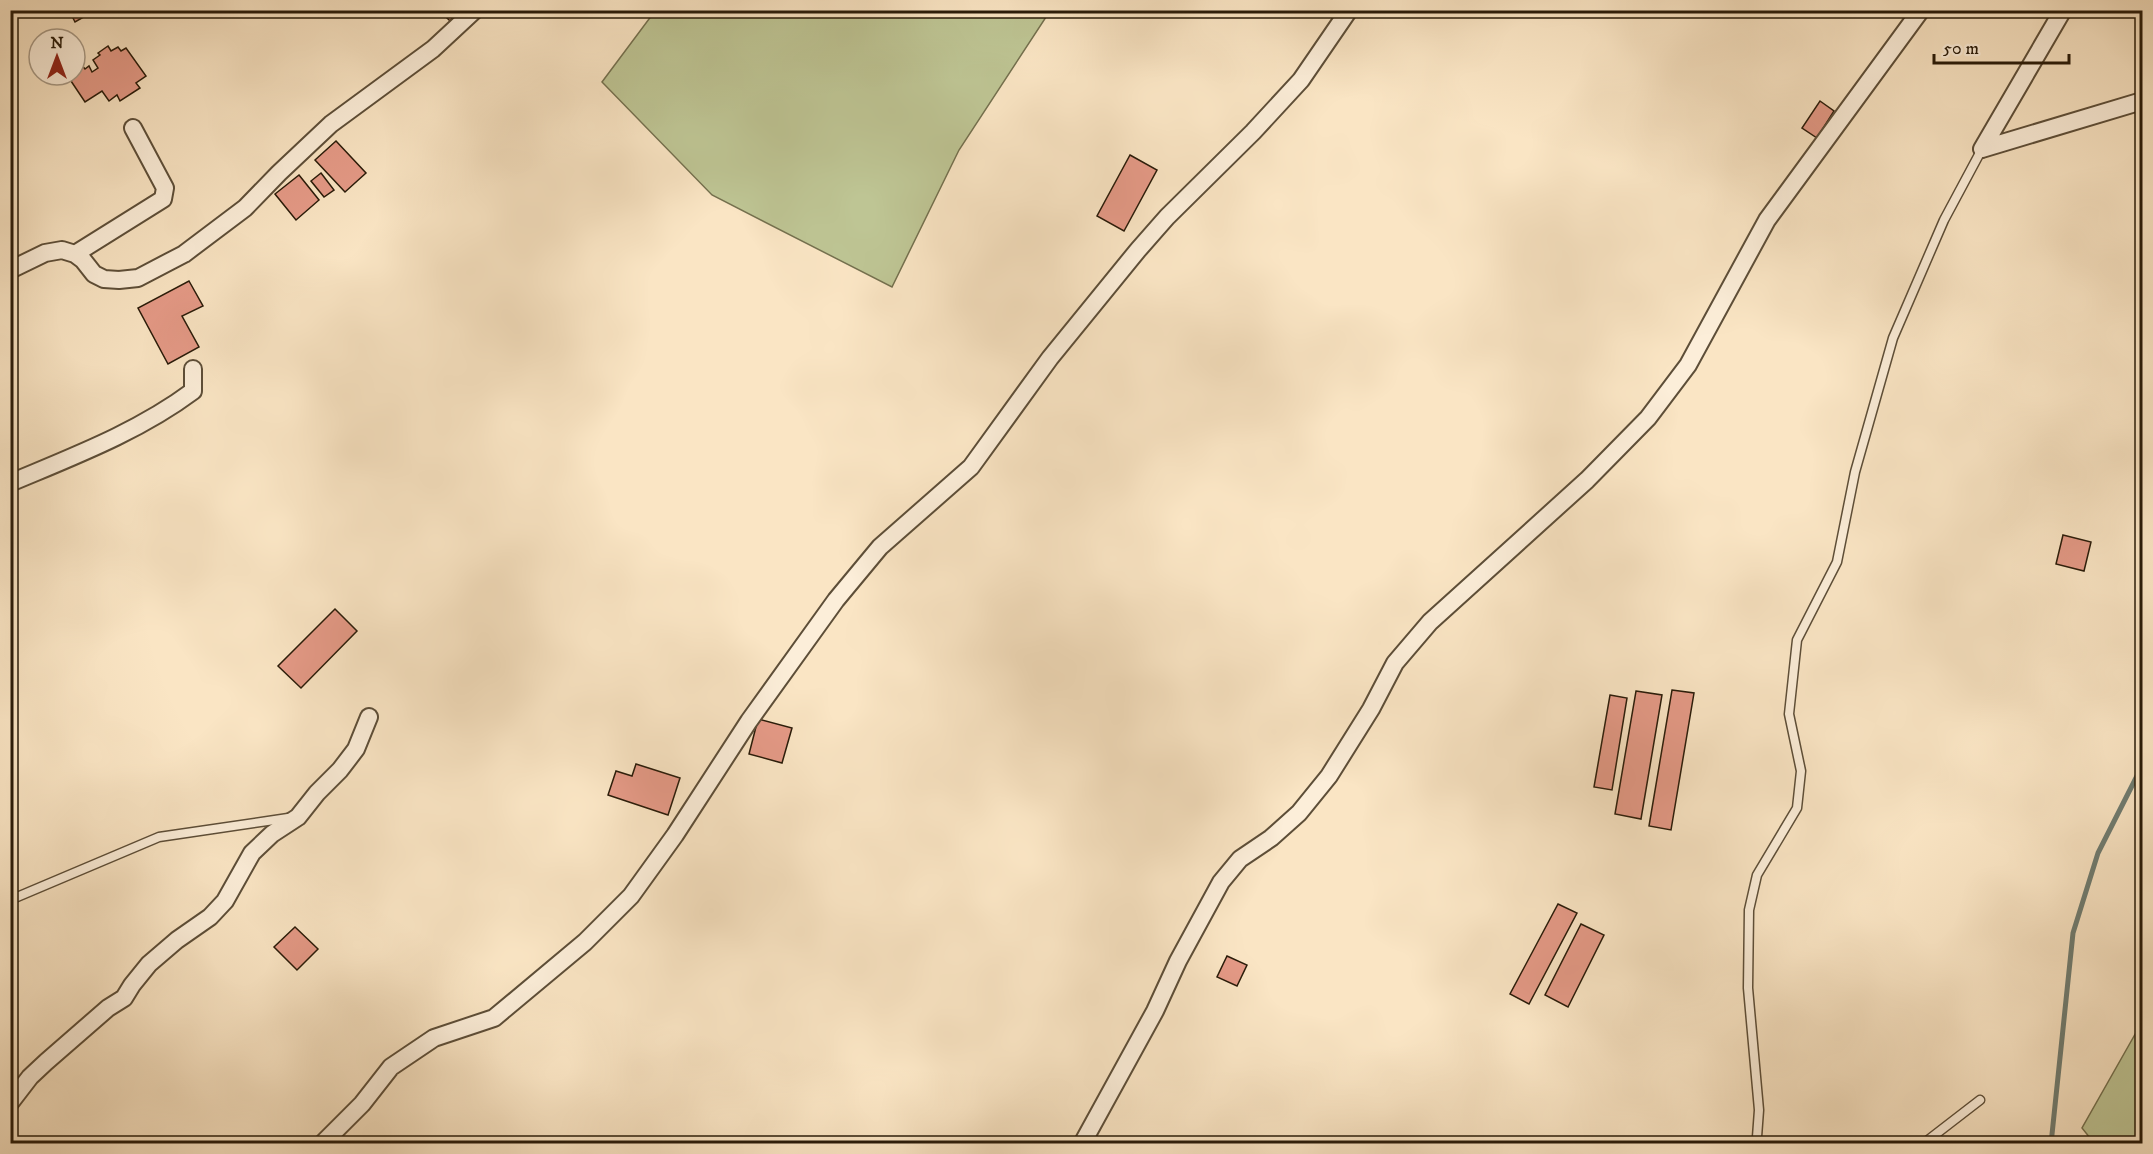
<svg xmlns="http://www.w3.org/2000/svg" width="2153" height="1154" font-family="'IM FELL DW Pica',serif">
<rect width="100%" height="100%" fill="#fae5c4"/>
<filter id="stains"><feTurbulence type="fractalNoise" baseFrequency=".00333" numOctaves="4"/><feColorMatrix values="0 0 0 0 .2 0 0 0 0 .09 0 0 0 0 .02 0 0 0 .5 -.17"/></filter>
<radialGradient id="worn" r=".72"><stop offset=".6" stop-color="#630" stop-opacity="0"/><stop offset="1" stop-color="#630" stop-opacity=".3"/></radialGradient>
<path fill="#bec594" stroke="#74704e" stroke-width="1.5" d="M655 11V10L1050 11 959 150 892 287 712 195 602 82Z
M2142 1022V1143H2094L2082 1128Z"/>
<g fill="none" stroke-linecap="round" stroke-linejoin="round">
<path stroke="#707d72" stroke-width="5" d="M2051 1144 2073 933 2098 853 2142 766"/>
</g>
<path fill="#e59a87" stroke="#291b09" stroke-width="1.5" d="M61 10H96L75 22 71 14 65 17Z
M439 10H460L450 21Z
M108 46 111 51 118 47 121 51 126 48 146 76 136 83 140 88 120 101 117 95 109 101 102 91 85 102 71 81 74 78 72 75H75V68L81 64 85 69 89 66 92 72 98 68 93 60 100 55 98 53Z
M1820 101 1834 111 1817 138 1802 128Z
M336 141 366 173 345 192 315 160Z
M1130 155 1157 170 1124 231 1097 216Z
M321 173 334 190 324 197 311 181Z
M299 175 319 200 296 220 275 194Z
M189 281 203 306 182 316 199 347 168 364 138 308Z
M2063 535 2091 542 2084 571 2056 564Z
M335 609 357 631 301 688 278 666Z
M1672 690 1694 693 1671 830 1649 826Z
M1636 691 1662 695 1641 819 1615 814Z
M1610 695 1627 698 1612 790 1594 787Z
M758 719 792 728 782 763 749 754Z
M636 764 680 778 668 815 608 795 616 771 632 776Z
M1558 904 1577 913 1529 1004 1510 994Z
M1581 924 1604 935 1568 1007 1545 995Z
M295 927 318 949 297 970 274 947Z
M1227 956 1247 965 1237 986 1217 977Z"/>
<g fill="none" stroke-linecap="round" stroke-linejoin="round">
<defs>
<path id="lane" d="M10 900 159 837 288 818
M1754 1144 1757 1137 1759 1110 1748 988 1749 910 1757 875 1797 808 1801 771 1789 714 1797 640 1837 562 1855 472 1893 338 1944 220 1982 149
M1923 1144 1980 1100"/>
<path id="street" d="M1982 149 2142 101
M1982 149 2063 10
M75 254 163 199 165 188 133 128
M10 270 45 253 62 250 75 254 83 260 94 274 104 279 119 280 138 278 184 254 245 208 279 173 331 124 433 49 475 10
M10 483C74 456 138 432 193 391V369
M10 1103 30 1077 46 1062 108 1008 124 998 132 985 149 964 177 940 210 917 225 901 252 853 272 834 298 817 317 793 340 770 356 749 369 717
M322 1144 362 1104 391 1067 434 1038 494 1018 585 942 631 896 675 835 749 721 836 600 880 547 971 467 1050 358 1138 250 1167 217 1253 132 1301 80 1349 10
M1082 1144 1155 1011 1178 961 1221 882 1240 859 1271 838 1299 813 1329 776 1371 709 1395 663 1430 622 1587 480 1648 418 1688 365 1767 220 1921 10"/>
</defs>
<use href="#lane" stroke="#5d4e38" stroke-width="11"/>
<use href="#street" stroke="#5d4e38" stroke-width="20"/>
<use href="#lane" stroke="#fceed9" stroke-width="8"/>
<use href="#street" stroke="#fceed9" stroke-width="16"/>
</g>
<rect width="2153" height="1154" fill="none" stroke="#fae5c4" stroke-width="36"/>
<rect x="12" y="12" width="2129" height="1130" fill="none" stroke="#291b09" stroke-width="3"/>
<rect x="18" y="18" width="2117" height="1118" fill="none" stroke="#291b09" stroke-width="1.5"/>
<g transform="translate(57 57)"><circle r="28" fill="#fceed9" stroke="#a89a86" stroke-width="1.5"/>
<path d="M0-4.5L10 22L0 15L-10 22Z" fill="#8f2418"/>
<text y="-9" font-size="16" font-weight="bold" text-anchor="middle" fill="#291b09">N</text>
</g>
<path d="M1934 54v9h135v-9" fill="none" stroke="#291b09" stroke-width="3"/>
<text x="1943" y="54" font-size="18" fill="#291b09" stroke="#fceed9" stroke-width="4.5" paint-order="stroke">50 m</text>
<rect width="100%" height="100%" filter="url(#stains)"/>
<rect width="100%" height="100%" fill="url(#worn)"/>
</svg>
